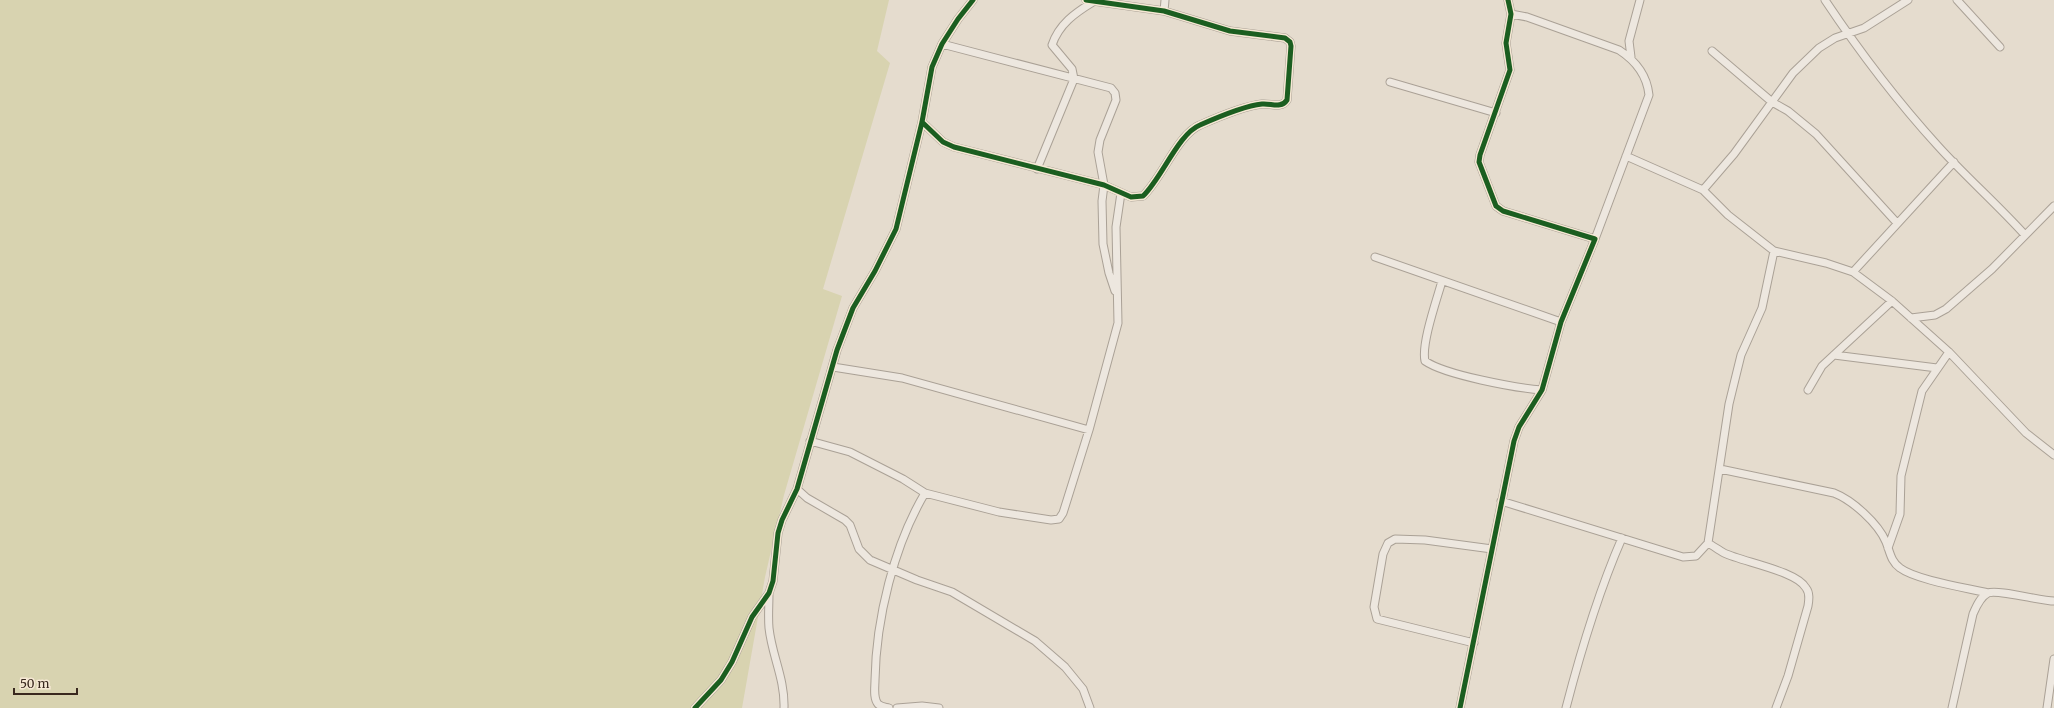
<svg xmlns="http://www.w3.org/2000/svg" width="2054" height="708" font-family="Merriweather,serif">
<rect width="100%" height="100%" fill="#e5dcce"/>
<path fill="#d8d3b0" d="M0 0H889L877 51 890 63 823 289 842 296 784 495 765 577 742 708H0Z"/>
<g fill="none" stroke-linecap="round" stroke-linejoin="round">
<defs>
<path id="minor" d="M1825 0C1859 51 1897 101 1938 146 1966 177 1997 204 2025 235
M1957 0 2000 47
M1164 11 1165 0
M1511 14 1527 17 1619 50C1636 61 1647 75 1649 95L1595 239
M942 44 1111 88 1115 93 1116 100 1100 140 1098 152 1104 185 1102 201 1103 244 1109 273 1115 291
M1712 51 1772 102 1788 111 1816 134 1897 223
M1631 57 1629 41 1640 0
M1390 82 1496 113
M922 122 943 142 954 147 1104 185 1131 197 1143 196C1162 178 1178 134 1200 125 1218 117 1243 106 1262 104 1271 103 1281 109 1287 100L1291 46 1290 42 1285 38 1230 31 1164 11 1086 0
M1626 156 1703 190 1728 215 1774 251 1826 263 1853 272 1892 301 1949 352 2026 433 2054 455
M1037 169 1074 79 1072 69 1052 45C1059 24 1075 13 1093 2
M1703 190 1734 154 1793 73 1819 48 1835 38 1864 28 1908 0
M1375 257 1561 322
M1853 272 1954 162
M1442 281C1437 299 1421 344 1425 361 1445 375 1516 388 1542 390
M1911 318 1935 315 1946 309 1992 269 2054 206
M1834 355 1937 368
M833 367 902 378 1089 430
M1808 390 1822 366 1892 301
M810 441 850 452 903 479 925 493 999 512 1051 520 1059 519 1063 513 1089 430 1118 323 1116 227 1121 193
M1720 469 1834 493C1852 500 1878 523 1886 542 1890 552 1891 562 1900 568 1916 580 1967 588 1988 593
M797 489 807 498 845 520 850 525 859 549 870 560 917 580 952 592 1035 641 1065 667 1083 689 1090 708
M1501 501 1683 557 1696 556 1708 543 1729 404 1741 355 1762 308 1774 251
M1708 543C1713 546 1719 550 1724 553 1743 562 1797 571 1806 588 1810 593 1809 600 1808 606L1788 676 1776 708
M1888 548 1900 514 1901 476 1922 391 1949 352
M769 593C769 605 768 617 769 628 772 656 785 679 784 708
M1474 643 1377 619 1374 607 1383 554 1388 543 1395 539 1425 540 1492 549
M695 708 721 680 732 662 752 617 769 593 773 581 778 533 782 520 797 489 837 350 853 308 875 271 896 229 922 122 932 67 942 44 958 19 973 0
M889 708C885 707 881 707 878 704 873 698 875 687 875 680 876 619 894 545 925 493
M897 708 922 706 939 708
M1460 708 1514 441 1519 427 1542 390 1561 322 1595 239 1503 211 1496 206 1479 162 1480 155 1510 70 1506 43 1511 14 1508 0
M1566 708C1581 650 1598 593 1622 538
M1952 708 1973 614C1976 607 1980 597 1988 593 1997 589 2041 601 2054 601
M2047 708 2054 659"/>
</defs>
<use href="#minor" stroke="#aaa196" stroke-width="9"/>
<use href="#minor" stroke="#ede7df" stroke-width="7"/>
<defs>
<path id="cycleway" d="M922 122 943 142 954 147 1104 185 1131 197 1143 196C1162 178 1178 134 1200 125 1218 117 1243 106 1262 104 1271 103 1281 109 1287 100L1291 46 1290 42 1285 38 1230 31 1164 11 1086 0
M695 708 721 680 732 662 752 617 769 593 773 581 778 533 782 520 797 489 837 350 853 308 875 271 896 229 922 122 932 67 942 44 958 19 973 0
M1460 708 1514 441 1519 427 1542 390 1561 322 1595 239 1503 211 1496 206 1479 162 1480 155 1510 70 1506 43 1511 14 1508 0"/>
</defs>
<use href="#cycleway" stroke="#f6e8d4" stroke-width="8"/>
<use href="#cycleway" stroke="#1b5e20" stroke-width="5"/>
</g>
<path d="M14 688v6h63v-6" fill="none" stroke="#39281e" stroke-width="2"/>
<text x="20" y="688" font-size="12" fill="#39281e" stroke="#f6e8d4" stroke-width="3" paint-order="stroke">50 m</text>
</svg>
